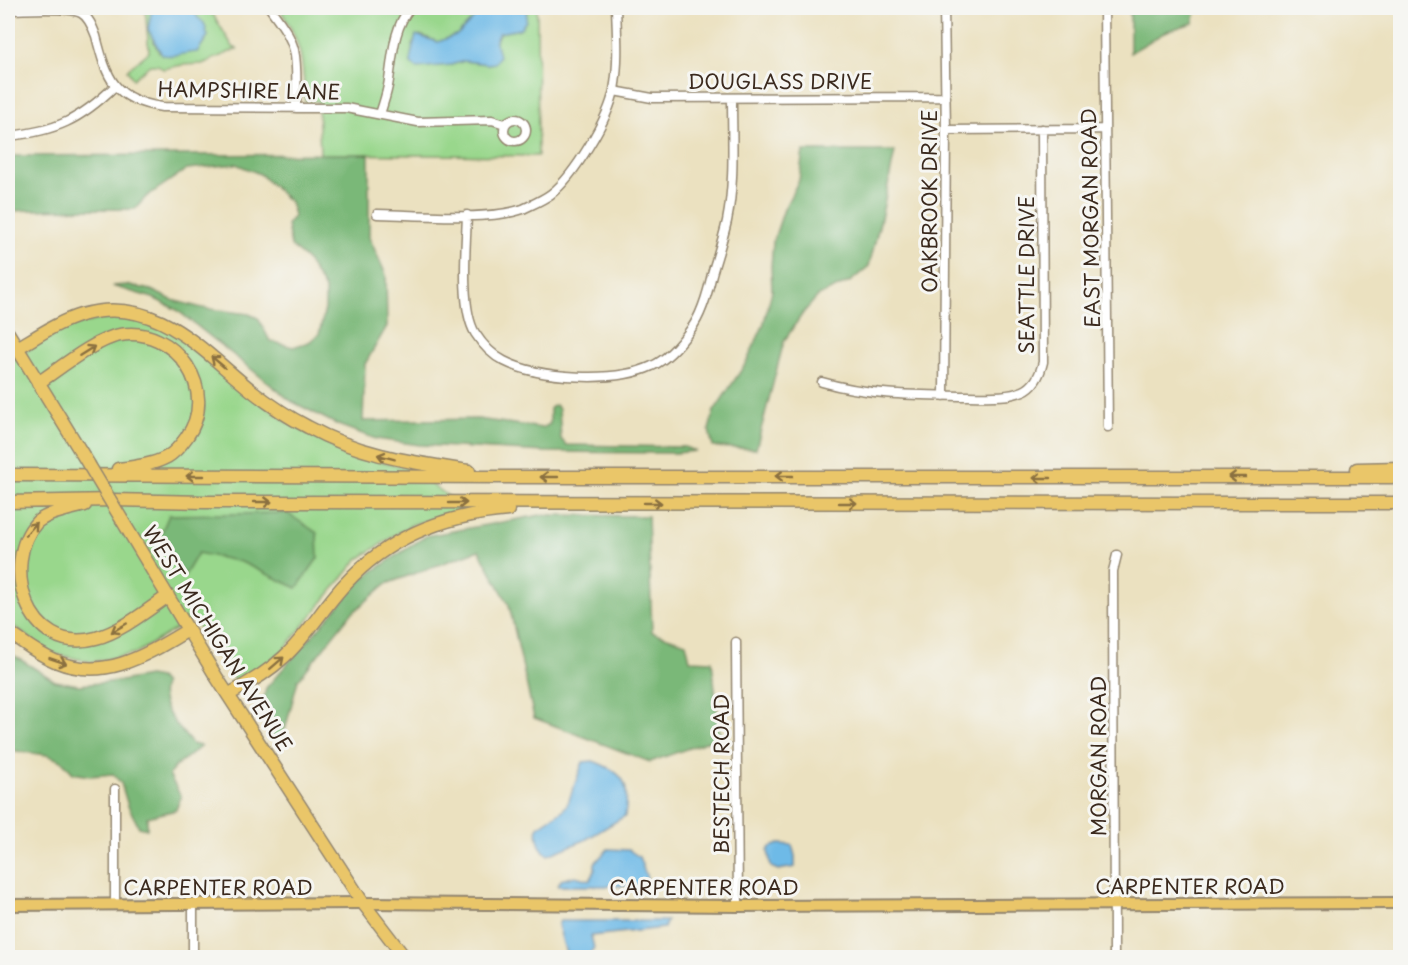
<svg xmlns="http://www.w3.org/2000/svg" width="1408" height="965" font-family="'Playpen Sans',sans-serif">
<rect width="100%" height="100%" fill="#f6f6f2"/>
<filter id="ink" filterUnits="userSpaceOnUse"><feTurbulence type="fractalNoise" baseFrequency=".0167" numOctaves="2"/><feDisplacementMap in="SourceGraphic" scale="12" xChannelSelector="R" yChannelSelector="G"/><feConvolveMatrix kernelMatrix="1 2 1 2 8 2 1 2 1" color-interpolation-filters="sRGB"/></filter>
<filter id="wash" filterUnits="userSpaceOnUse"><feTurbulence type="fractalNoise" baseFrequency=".008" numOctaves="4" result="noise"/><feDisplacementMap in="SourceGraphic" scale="24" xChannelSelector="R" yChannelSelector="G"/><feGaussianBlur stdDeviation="1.35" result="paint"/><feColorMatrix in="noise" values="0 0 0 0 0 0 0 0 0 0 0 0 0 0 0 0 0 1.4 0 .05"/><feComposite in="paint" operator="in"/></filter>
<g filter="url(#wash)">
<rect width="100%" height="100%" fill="#ebe1c0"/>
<path fill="#99d78c" stroke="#6a8055" stroke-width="1.5" d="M145 8H152L148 29 159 52C176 57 181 50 197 52L208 36 194 12 196 8H209L233 47 237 49 202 64 182 65 163 69 158 65H150L133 79 127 70 149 52Z
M279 8H484L458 34 438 42 420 35 413 43 411 64 451 65 464 61 488 64 497 49 495 44 499 33 520 29 526 21 527 8H537L538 156 320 154 318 101H305C303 61 302 42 279 8Z
M120 315 167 329 287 422 346 453 410 468 465 509 411 525 358 559 281 653 237 684 193 619 136 653 92 662 50 653 8 622V350L14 359 65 327Z"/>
<path fill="#7ab878" stroke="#5a714b" stroke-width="1.5" d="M1130 8H1197L1193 23 1167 31 1130 53Z
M803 151H895L882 214 869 266 851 281 818 296 803 313 784 341 756 449 713 447 709 430 714 411 746 363 763 326 772 291 771 266 773 242 784 209 799 180Z
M369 154V237L386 275 387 326 365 364 363 421 478 419 542 428 550 424V408L556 405 559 409 561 439 566 445 684 447 696 451 676 453 545 452 420 445 376 439 338 425 291 401 177 310 153 298 112 286 127 285 151 290 172 300 202 308 249 314 258 318 270 341 293 347 309 342 319 334 325 309V289L306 259 291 246 287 225 294 216 290 202 260 174 236 164 187 169 146 197 135 209C95 210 55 208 15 211L8 206V191L11 175 8 156Z
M287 513 317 533 318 558 297 588 241 562 198 553 185 575 156 545 169 515Z
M541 515 648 516 652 632 686 643 690 660 712 661 720 737 650 762 534 718 509 605 479 550 386 584 349 616 298 680 280 749 261 713 266 688 364 577 426 536Z
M8 652 55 681 79 685 121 681 148 676 159 678 164 684C156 706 179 727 192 744L201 746C190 757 176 762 169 775L181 796 176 810 147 817V829L139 827 128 806 121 783 113 774 90 776 73 773 62 761 47 755 8 750Z"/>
<path fill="#6ebae7" stroke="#547282" stroke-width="1.5" d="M152 8H199H196C194 17 198 17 204 23 206 26 206 33 208 36L197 52C185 53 173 57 162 55L148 29Z
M484 8H527L526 21 520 29 499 33C493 41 497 47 499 56L495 63 488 64 464 61 451 65 417 68 411 64V55L416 35 438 42 458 34Z
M593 761C625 773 630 782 625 816L585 840 548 855C539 848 536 838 538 827L563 810 568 803 583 762Z
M779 844 792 845 795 856V867L778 870 771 867 768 851 770 847Z
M608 849 629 850 639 857 649 883 633 886H558L561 880 575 876 590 880 595 869V863Z
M560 921H667L664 928 591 936 594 948 588 958 567 957 558 925Z"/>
</g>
<g filter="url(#ink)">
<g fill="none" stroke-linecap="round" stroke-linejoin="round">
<defs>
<path id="minor" d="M270 8C279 21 290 34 294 50 298 68 296 89 296 108
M944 8 946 130 944 396
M1104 8 1108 427
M8 10C25 10 67 6 81 13 89 17 93 28 96 36 107 79 114 100 162 107L346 108 418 122 492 120 505 124
M614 91 652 98 946 97
M380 114C383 105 386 96 388 86 393 59 392 30 410 8
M504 130a11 11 0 1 1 22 0a11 11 0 1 1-22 0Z
M946 130 1105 129
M8 136C56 131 80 120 115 86
M377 214C415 215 488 221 523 209 531 205 543 200 551 194 574 176 609 118 614 90 619 63 617 35 616 8
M467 215C466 245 460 308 475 333 482 344 492 355 504 361 539 379 616 383 652 366 668 359 681 343 691 329 702 314 708 292 712 274 717 257 723 239 727 221 735 181 732 139 732 98
M822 382C870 396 919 395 968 396 985 396 1007 398 1023 391 1035 386 1040 375 1043 362L1042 129
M736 642 738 906
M115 905V789
M193 905V958
M1114 958 1113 571 1117 555"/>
<path id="major" d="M8 905 363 903 738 906 1400 903"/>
<path id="highway" d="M8 333 89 465
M17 348C38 336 58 322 81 315 155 294 200 349 251 390 269 404 288 417 308 427 361 456 411 462 469 471
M38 383C59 369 96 339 120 335 175 325 221 392 186 438 181 445 174 453 167 457 152 465 134 467 118 469
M1357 469 1400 468
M8 475 506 477H1400
M8 502 114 500 204 502 1400 503
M85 505C70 509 50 512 37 522 0 562 26 657 96 638 122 631 146 611 168 596
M122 520 217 678 363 903 405 958
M8 632C23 642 37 654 55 661 105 682 146 655 188 630
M228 695C248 683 267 673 284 657 308 635 324 606 346 583 389 536 446 515 508 510"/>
</defs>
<use href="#minor" stroke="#93866f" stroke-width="11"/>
<use href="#major" stroke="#93866f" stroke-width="14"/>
<use href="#highway" stroke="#93866f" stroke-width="15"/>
<use href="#minor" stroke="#fff" stroke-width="8"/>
<use href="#major" stroke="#eac669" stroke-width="10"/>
<use href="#highway" stroke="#eac669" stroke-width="12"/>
<defs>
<path id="highway-bridge" d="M89 465 122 520"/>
</defs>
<use href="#highway-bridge" stroke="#93866f" stroke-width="15" stroke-linecap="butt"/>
<use href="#highway-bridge" stroke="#eac669" stroke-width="12"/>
</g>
<defs><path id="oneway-shaft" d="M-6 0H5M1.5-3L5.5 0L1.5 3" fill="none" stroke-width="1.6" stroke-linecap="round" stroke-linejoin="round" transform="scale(1.5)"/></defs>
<g stroke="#8a7040">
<use href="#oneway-shaft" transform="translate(87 351) rotate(-32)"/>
<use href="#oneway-shaft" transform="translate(218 362) rotate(-140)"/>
<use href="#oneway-shaft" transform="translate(386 457) rotate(-165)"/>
<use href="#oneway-shaft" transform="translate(195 476) rotate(-180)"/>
<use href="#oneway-shaft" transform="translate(784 476) rotate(-180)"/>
<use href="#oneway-shaft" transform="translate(549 477) rotate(180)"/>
<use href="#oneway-shaft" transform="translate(1237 477) rotate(180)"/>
<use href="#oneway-shaft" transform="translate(1042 478) rotate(-180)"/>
<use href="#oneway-shaft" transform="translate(263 502)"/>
<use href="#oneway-shaft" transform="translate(458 503)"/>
<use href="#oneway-shaft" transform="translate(653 503)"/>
<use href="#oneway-shaft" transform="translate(848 503)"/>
<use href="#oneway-shaft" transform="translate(31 529) rotate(-48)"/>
<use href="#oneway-shaft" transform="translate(119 628) rotate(150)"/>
<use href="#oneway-shaft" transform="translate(58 661) rotate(19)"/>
<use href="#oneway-shaft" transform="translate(277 663) rotate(-41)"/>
</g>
</g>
<g text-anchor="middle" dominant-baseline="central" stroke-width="6" stroke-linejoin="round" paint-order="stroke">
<g font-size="20" fill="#3b2a1e" stroke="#f6f6f2">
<text x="780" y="81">DOUGLASS DRIVE</text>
<text transform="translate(249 90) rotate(1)">HAMPSHIRE LANE</text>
<text transform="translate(929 201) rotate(-90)">OAKBROOK DRIVE</text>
<text transform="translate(1090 218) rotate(-91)">EAST MORGAN ROAD</text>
<text transform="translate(1026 275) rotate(-90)">SEATTLE DRIVE</text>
<text transform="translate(218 638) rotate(58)">WEST MICHIGAN AVENUE</text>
<text transform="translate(1098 756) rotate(-90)">MORGAN ROAD</text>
<text transform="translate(721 774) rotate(-90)">BESTECH ROAD</text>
<text x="1190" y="886">CARPENTER ROAD</text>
<text x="218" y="887">CARPENTER ROAD</text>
<text x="704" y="887">CARPENTER ROAD</text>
</g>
</g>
<rect width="1408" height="965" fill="none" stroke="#f6f6f2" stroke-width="30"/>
</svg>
